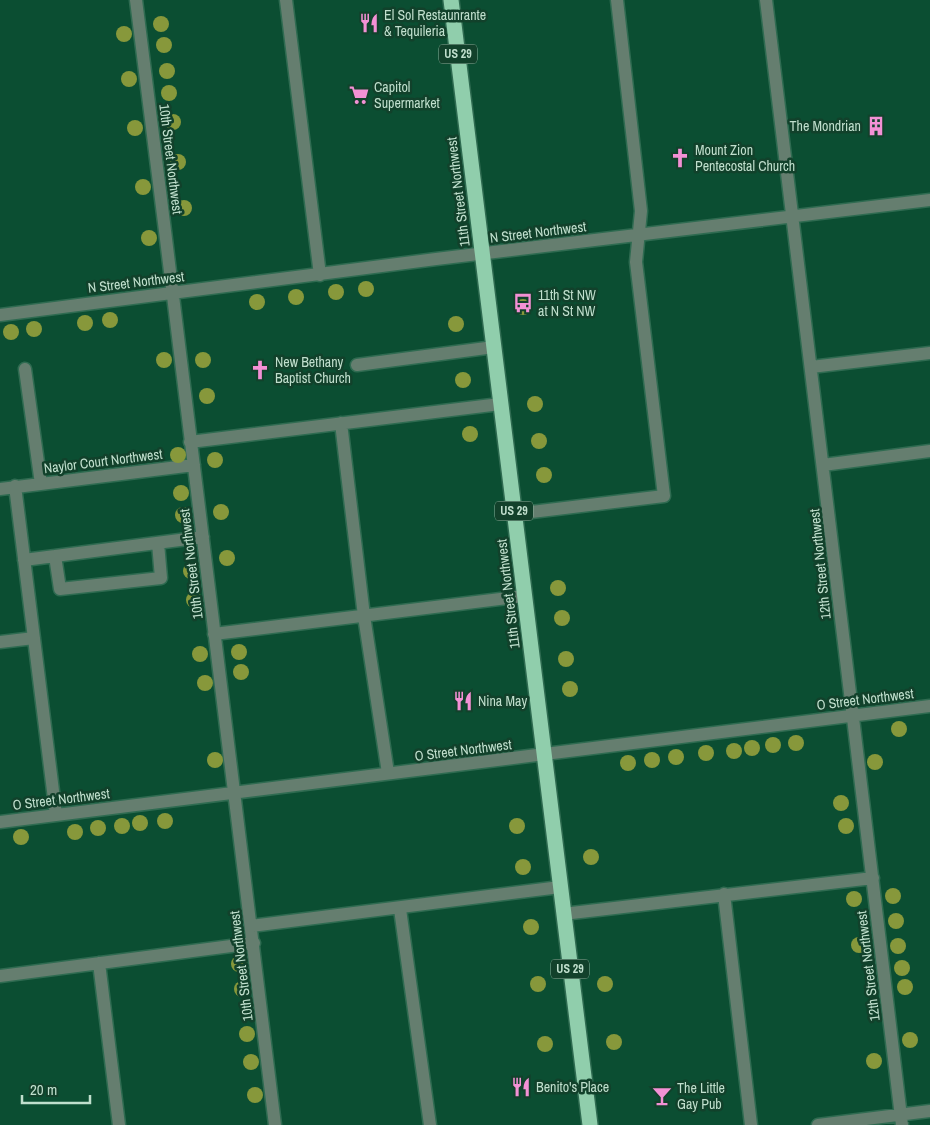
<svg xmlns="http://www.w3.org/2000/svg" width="930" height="1125" font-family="'Archivo Narrow',sans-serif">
<rect width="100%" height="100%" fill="#0b4e32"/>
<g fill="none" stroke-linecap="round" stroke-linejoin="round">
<defs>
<path id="minor" d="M136 0C183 375 231 750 275 1125
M286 0 320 275
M766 0C813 375 856 750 902 1125
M0 315 436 259 930 200
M357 365 494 347
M811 367 930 353
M25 369 41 484
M341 423 364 616 388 773
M190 442 500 404
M823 465 930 451
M15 486 56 815
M0 489 194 465
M515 514 664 496 636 262 641 211 617 0
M55 556 60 589 161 578 158 543
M24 560 203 537
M214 634 524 596
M0 642 34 638
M0 822 930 706
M724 894 751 1125
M400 909 430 1125
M563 914 873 878
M251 926 560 887
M99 963 119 1125
M0 976 254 943
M818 1125 930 1111"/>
<path id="highway" d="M451 0 590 1125"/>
</defs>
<use href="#minor" stroke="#2f6b51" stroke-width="15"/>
<use href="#highway" stroke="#2f6b51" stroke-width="18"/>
<use href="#minor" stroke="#657e6f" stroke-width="12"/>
<use href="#highway" stroke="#90ceac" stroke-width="15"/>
</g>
<g fill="#87983b">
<circle cx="161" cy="24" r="8"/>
<circle cx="124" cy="34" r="8"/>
<circle cx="164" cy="45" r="8"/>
<circle cx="167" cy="71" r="8"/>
<circle cx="129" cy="79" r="8"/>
<circle cx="169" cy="93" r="8"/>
<circle cx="173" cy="122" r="8"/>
<circle cx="135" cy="128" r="8"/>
<circle cx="178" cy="162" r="8"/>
<circle cx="143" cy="187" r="8"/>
<circle cx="184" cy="208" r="8"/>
<circle cx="149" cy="238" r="8"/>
<circle cx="366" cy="289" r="8"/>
<circle cx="336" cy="292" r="8"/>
<circle cx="296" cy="297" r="8"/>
<circle cx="257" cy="302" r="8"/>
<circle cx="523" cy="307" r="8"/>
<circle cx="110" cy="320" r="8"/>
<circle cx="85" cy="323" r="8"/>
<circle cx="456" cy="324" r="8"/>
<circle cx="34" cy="329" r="8"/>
<circle cx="11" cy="332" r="8"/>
<circle cx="164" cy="360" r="8"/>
<circle cx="203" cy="360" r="8"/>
<circle cx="463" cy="380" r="8"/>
<circle cx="207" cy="396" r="8"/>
<circle cx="535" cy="404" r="8"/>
<circle cx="470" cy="434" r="8"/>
<circle cx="539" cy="441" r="8"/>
<circle cx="178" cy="455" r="8"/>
<circle cx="215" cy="460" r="8"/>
<circle cx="544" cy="475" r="8"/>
<circle cx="181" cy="493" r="8"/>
<circle cx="221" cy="512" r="8"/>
<circle cx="183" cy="515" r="8"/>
<circle cx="227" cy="558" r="8"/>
<circle cx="191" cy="571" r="8"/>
<circle cx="558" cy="588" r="8"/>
<circle cx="194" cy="600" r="8"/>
<circle cx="562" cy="618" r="8"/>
<circle cx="239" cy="652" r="8"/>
<circle cx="200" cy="654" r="8"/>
<circle cx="566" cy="659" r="8"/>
<circle cx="241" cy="672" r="8"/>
<circle cx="205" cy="683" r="8"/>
<circle cx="570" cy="689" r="8"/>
<circle cx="899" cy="729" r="8"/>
<circle cx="796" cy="743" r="8"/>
<circle cx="773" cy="745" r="8"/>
<circle cx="752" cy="748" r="8"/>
<circle cx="734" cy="751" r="8"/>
<circle cx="706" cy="753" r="8"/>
<circle cx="676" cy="757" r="8"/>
<circle cx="215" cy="760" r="8"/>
<circle cx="652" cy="760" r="8"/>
<circle cx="875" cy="762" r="8"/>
<circle cx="628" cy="763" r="8"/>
<circle cx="841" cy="803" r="8"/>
<circle cx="165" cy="821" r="8"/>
<circle cx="140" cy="823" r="8"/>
<circle cx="122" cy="826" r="8"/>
<circle cx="517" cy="826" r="8"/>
<circle cx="846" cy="826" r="8"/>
<circle cx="98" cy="828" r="8"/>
<circle cx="75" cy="832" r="8"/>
<circle cx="21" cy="837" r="8"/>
<circle cx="591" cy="857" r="8"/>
<circle cx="523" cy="867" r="8"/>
<circle cx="893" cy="896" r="8"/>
<circle cx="854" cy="899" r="8"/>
<circle cx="896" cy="921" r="8"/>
<circle cx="531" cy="927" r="8"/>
<circle cx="859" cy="945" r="8"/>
<circle cx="898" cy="946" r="8"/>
<circle cx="239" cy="964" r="8"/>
<circle cx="902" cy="968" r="8"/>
<circle cx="538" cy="984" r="8"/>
<circle cx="605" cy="984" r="8"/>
<circle cx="905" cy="987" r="8"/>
<circle cx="242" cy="989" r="8"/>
<circle cx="247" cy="1034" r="8"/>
<circle cx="910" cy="1040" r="8"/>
<circle cx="614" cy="1042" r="8"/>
<circle cx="545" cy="1044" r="8"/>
<circle cx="874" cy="1061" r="8"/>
<circle cx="251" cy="1062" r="8"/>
<circle cx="255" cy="1095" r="8"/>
</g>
<defs>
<symbol id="restaurant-bare" viewBox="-9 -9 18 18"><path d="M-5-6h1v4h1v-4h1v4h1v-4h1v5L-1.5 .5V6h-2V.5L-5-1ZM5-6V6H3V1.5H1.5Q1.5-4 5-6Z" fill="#f391d5" stroke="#12412b" stroke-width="2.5" paint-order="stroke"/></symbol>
<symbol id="supermarket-bare" viewBox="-9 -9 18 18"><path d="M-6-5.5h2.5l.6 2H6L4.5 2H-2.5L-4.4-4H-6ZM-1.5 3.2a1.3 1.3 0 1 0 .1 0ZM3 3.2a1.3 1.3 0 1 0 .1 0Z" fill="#f391d5" stroke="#12412b" stroke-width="2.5" paint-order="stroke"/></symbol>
<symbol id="building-bare" viewBox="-9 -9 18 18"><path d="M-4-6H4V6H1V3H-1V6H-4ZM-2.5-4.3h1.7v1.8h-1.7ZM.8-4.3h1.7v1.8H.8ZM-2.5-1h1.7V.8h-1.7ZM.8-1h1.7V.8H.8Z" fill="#f391d5" stroke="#12412b" stroke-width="2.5" paint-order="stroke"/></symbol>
<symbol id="church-bare" viewBox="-9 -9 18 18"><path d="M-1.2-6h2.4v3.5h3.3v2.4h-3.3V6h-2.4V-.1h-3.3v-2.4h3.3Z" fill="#f391d5" stroke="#12412b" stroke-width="2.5" paint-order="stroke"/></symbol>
<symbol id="bus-bare" viewBox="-9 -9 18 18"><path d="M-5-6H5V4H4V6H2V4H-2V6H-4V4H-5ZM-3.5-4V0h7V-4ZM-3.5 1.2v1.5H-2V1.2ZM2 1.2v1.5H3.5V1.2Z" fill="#f391d5" stroke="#12412b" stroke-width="2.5" paint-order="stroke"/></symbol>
<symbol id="bar-bare" viewBox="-9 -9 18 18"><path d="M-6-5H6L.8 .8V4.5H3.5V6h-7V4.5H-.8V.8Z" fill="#f391d5" stroke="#12412b" stroke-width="2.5" paint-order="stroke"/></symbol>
</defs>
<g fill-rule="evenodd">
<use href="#restaurant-bare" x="355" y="9" width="28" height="28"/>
<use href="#supermarket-bare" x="345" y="81" width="28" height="28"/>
<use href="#building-bare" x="862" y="112" width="28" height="28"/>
<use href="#church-bare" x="666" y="144" width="28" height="28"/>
<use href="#bus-bare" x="509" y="289" width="28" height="28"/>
<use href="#church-bare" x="246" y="356" width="28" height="28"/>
<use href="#restaurant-bare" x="449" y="687" width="28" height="28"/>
<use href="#restaurant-bare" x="507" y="1073" width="28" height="28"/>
<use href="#bar-bare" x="648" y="1082" width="28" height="28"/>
</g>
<g text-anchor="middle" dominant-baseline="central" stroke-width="5" stroke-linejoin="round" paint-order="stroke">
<g fill="#12412b" stroke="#8cb09c" stroke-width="1">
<rect x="439" y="44.5" width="38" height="19" rx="4"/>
<rect x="495" y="501.5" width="38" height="19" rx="4"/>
<rect x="551" y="959.5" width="38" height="19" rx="4"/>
</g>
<g font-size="12" font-weight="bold" fill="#c0dfcd">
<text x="458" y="54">US 29</text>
<text x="514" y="511">US 29</text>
<text x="570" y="969">US 29</text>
</g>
<g font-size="14" fill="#c0dfcd" stroke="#12412b" text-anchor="start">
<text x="384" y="15">El Sol Restaunrante<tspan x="384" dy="16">&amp; Tequileria</tspan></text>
<text x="374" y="87">Capitol<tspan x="374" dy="16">Supermarket</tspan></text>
<text x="861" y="126" text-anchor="end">The Mondrian</text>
<text x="695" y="150">Mount Zion<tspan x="695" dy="16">Pentecostal Church</tspan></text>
<text x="538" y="295">11th St NW<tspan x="538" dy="16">at N St NW</tspan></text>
<text x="275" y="362">New Bethany<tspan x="275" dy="16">Baptist Church</tspan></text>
<text x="478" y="701">Nina May</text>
<text x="536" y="1087">Benito's Place</text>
<text x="677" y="1088">The Little<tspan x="677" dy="16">Gay Pub</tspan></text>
</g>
<g font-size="14" fill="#c0dfcd" stroke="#12412b">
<text transform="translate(171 159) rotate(83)">10th Street Northwest</text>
<text transform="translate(458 192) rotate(-97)">11th Street Northwest</text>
<text transform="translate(538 232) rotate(-7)">N Street Northwest</text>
<text transform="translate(136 282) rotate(-7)">N Street Northwest</text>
<text transform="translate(103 461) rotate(-7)">Naylor Court Northwest</text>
<text transform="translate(191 564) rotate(-97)">10th Street Northwest</text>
<text transform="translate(820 564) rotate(-96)">12th Street Northwest</text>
<text transform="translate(508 594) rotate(-97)">11th Street Northwest</text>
<text transform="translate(865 699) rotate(-7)">O Street Northwest</text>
<text transform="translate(463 750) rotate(-7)">O Street Northwest</text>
<text transform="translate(61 799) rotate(-7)">O Street Northwest</text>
<text transform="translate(241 966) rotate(-97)">10th Street Northwest</text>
<text transform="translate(868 966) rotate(-97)">12th Street Northwest</text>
</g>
</g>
<path d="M22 1095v8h68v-8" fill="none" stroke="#c0dfcd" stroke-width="2.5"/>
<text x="30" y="1095" font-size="15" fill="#c0dfcd" stroke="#12412b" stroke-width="4" paint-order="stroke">20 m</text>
</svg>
